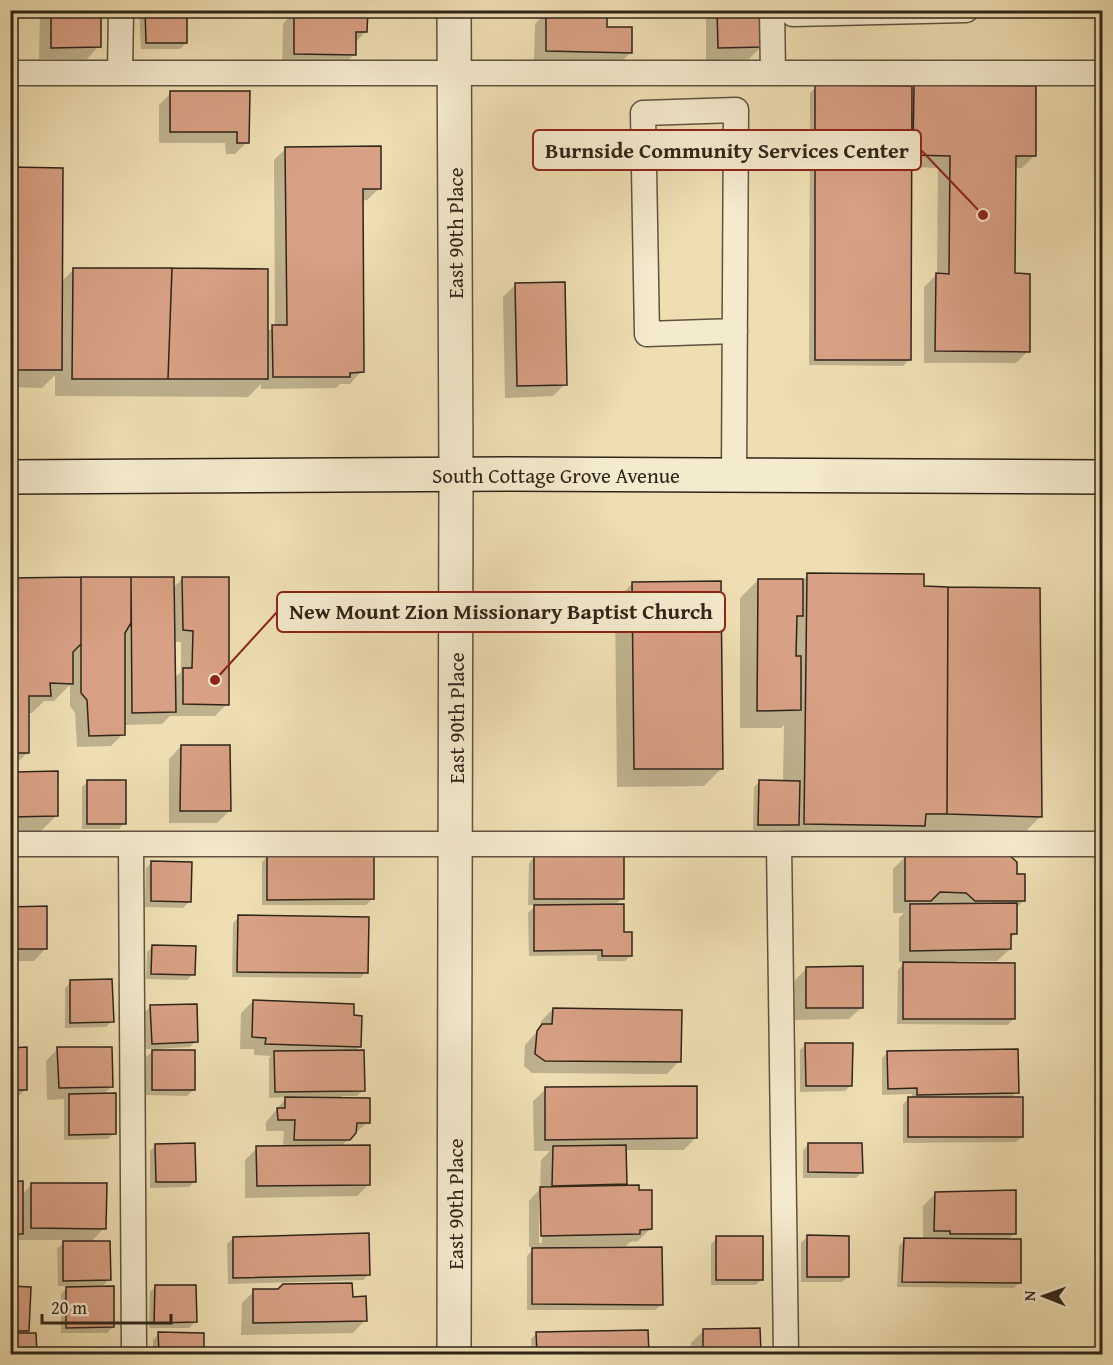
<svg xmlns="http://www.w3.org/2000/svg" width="1113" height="1365" font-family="'Gentium Book Plus',serif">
<rect width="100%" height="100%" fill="#eedeb2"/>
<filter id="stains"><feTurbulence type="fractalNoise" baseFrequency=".00333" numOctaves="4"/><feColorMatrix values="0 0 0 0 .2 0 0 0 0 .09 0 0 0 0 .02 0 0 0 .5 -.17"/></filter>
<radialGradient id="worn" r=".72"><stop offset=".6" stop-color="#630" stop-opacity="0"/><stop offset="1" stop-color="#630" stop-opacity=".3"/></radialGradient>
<path fill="#0003" fill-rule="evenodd" d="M40 10H99V46L87 59H39Z
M139 10H185L186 43 180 49H141Z
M275 10H353L366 31 355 43V54L342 66H282L283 24 290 16H275Z
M710 10H761L762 46 749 59 706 60V15Z
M547 11 605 28 631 52 618 65 534 63 535 24Z
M915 86 1034 156 1022 168H1015L1014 275 1028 351 1016 363H924V287L937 274 938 168 910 167 909 360 903 366 809 365 810 93 816 87 911 90Z
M171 93H248L247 142 235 154H226L225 143H159V105Z
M286 148 380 188 367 200 361 201 362 371 350 384H340L336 388 261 389V384L248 397 55 396V375L42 388 10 387V169L61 282 74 269 266 333 275 326 274 160Z
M516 284 565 384 553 396 505 398 503 297Z
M808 575 922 588 1041 816 1023 834 928 832 923 836 782 846V830H753L754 787 760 781 783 782 784 725 781 728H740V598L758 580 802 581Z
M173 578V588L183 578 227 704 215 716H170L162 724 123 725V734L111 746 77 747 75 713 70 706V685L54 701H44L32 713H27L28 752 15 765 14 774 57 815 39 833 10 834V579ZM174 642H181V672L174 678Z
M633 583 722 768 704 786 617 787 615 601Z
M181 746 229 811 217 823H169V759Z
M88 781 124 823 119 829H82V787Z
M268 856 372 899 366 905H262V862Z
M534 857 622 898 615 905 622 934 631 955 625 961H597V955L529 956 528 913 536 905H528L529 863Z
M905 857 1015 876 1023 901 1016 909V933L1010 939V949L997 961H956V964L1013 1019 1008 1025 897 1024 898 970 905 962H899V918L904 913H893V869Z
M152 862 189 902 183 908 145 907 146 868Z
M10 908 46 948 34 961H10Z
M239 917 366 972 360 978 232 977 233 923Z
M153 946 193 974 187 980 146 979 147 952Z
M807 968 862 1007 849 1019 794 1020 795 980Z
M71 982 112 1021 106 1027 65 1028V988Z
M253 1001 352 1017 360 1046 354 1052 363 1090 357 1096H341V1099L368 1122 340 1147 369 1184 357 1196 245 1198V1160L257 1148H283L284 1131H266V1122L287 1097 269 1098V1058L271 1056 254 1055V1049H240L241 1013Z
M151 1006 196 1041 190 1047 157 1049V1051L193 1090 187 1096 146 1095V1057L155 1049H146L145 1012Z
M553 1009 679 1061 667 1074 532 1073 524 1066 525 1045 541 1027V1021Z
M806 1044 851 1085 845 1091 800 1092V1050Z
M58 1048 111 1087 103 1095 114 1133 108 1139 64 1140V1099L47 1100 46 1061Z
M10 1049 25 1089 20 1095H10Z
M888 1052 1017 1092 1011 1098 1022 1137 1016 1142 903 1143V1104L909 1098H912V1094L882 1095V1058Z
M546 1089 696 1137 684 1150H625L626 1184 622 1187 650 1229 638 1241 630 1242 626 1246 566 1247V1250L661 1305 655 1310H527V1256L535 1247H529V1201L540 1189 541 1160 550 1151H534L533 1101ZM539 1198H542V1243H539Z
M809 1144 862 1172 856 1178H803V1150Z
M156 1145 195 1181 189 1187 150 1188V1151Z
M10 1182 22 1195 32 1184 104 1228 90 1243 109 1279 101 1288 113 1327 107 1333H61V1294L69 1286H58L57 1249 66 1240H19V1236L16 1239H10Z
M936 1193 1014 1234 1007 1240 1020 1282 1014 1288 897 1287 899 1246 904 1240H923V1206Z
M807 1237 848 1277 842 1282H801V1243Z
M233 1238 369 1274 363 1280 228 1284 227 1244Z
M717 1238 762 1279 756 1285H711V1244Z
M156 1286 195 1322 189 1328H149L150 1292Z
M10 1288 28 1331 24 1334H35V1354H10Z
M254 1291 351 1299 365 1320 353 1333 241 1335 242 1303Z
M758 1330 759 1354H691V1343L703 1331Z
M647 1332V1354H532L531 1339 537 1333Z
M159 1334H203V1354H153V1340Z"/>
<path fill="#d8a084" stroke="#2f2518" stroke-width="1.5" d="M51 10H101V47L51 48Z
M145 10H187V43H146Z
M294 10H368L367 32H356V55L294 54Z
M546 10 607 11V27H632V53L546 51Z
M717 10H763V47L718 48Z
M815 85 912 86 911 360H815Z
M914 85 1036 86V156H1016L1015 273 1030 274V352L935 351 936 273 949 274 950 156 913 155Z
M170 91H250L249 143H237V132H170Z
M381 146V189H363L364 372 350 373V377H273L272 325H287L285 147Z
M10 167 63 168 62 370H10Z
M73 268H172L168 379H72Z
M172 268 268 269V379H168Z
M565 282 567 385 517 386 515 283Z
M807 573 924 574V586L948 587 947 814H926L925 826 804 824Z
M81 577V644L73 652V684L50 683 51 696H29V753H17L16 772 58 771V816L10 817V578Z
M81 577H131V623L125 633V735L89 736 87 700 81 693Z
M131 577H174L176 712 132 713Z
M182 577H229V705L183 704V668H192L193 631 183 630Z
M758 579H803V616H797L796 656H801V710L757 711Z
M721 581 723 769H634L632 582Z
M948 587 1040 588 1042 817 947 814Z
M181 745H230L231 811H180Z
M87 780H126V824H87Z
M759 780 800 781 799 825H758Z
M267 854H374V899L267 900Z
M624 854V899H534V855Z
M1009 855 1017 862V874H1025V901H975L966 893 940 892 931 901H905V856Z
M151 861 192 862 191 902 151 901Z
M1017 903V934H1011V949L910 951V904Z
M624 904V932H632V956H602V950L534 951V905Z
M47 906V949H10V907Z
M238 915 369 917 368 973 237 972Z
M152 945 196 946 195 975 151 974Z
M903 962 1015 963V1019H903Z
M863 966V1008H806V967Z
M112 979 114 1022 70 1023V980Z
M10 991H14V1038H10Z
M253 1000 354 1004V1015L362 1016 361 1047 265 1044 266 1038 252 1037Z
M197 1004 198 1042 152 1044 150 1005Z
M553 1008 682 1010 681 1062 545 1061 535 1054 537 1031 542 1024H552Z
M805 1043H853L852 1086H806Z
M27 1047V1090H10V1048Z
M57 1047H112L113 1087 59 1088Z
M1018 1049 1019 1093 917 1095V1088L888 1089 887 1051Z
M152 1050H195V1090H152Z
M364 1050 365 1091 275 1092 274 1051Z
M697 1086V1138L545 1140V1087Z
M116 1093V1134L69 1135V1094Z
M285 1097 370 1098V1123H357L356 1133 350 1140H294L295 1120H278L277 1108H285Z
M908 1097H1023V1137H908Z
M10 1110H14L15 1156H10Z
M195 1143 196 1182H156L155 1144Z
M808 1143H862L863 1173 808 1172Z
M370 1145V1185L257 1186 256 1146Z
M626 1145 627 1184 552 1186 553 1146Z
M10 1181H23V1234H10Z
M31 1183H107L106 1229 31 1228Z
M639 1185V1190H652V1229L640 1230V1234L541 1236 540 1187Z
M1016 1190V1234H950V1231H934L935 1192Z
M369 1233 370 1275 233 1278V1237Z
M807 1235 849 1236V1277H807Z
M716 1236H763V1280H716Z
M904 1238 1021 1239V1283L902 1282Z
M63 1241H110L111 1280 63 1281Z
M662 1247 663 1305 532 1304V1248Z
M352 1283 353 1297 366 1296 367 1321 253 1323V1289H278L283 1284Z
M155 1285H196L197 1322 154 1323Z
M10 1286 31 1287 29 1331H10Z
M114 1286V1327L66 1328V1287Z
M760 1328 761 1354H703V1329Z
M648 1330 649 1354H537L536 1332Z
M158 1332 204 1333V1354H159Z
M10 1333H36L37 1354H10Z"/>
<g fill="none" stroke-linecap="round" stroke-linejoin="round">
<defs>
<path id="service" d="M772 10 773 73
M793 10V14L966 10
M10 73H1102
M120 73 121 10
M734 476 736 110 643 113 647 334 735 331
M10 844H1102
M131 844 134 1354
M779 844 786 1354"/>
<path id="minor" d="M454 10 456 474 454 1354"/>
<path id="secondary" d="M10 477 507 474 1102 477"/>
</defs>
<use href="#service" stroke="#5f533e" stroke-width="27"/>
<use href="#minor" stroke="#5f533e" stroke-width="36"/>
<use href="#secondary" stroke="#2f2518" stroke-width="36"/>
<use href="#service" stroke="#f4eacd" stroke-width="24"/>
<use href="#minor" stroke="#f4eacd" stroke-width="33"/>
<use href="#secondary" stroke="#f4eacd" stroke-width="33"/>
</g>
<g text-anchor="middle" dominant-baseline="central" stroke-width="4.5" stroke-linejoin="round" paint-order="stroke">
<g font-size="21" fill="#2f2518" stroke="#f4eacd">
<text transform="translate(455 233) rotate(-90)">East 90th Place</text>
<text x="556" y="475">South Cottage Grove Avenue</text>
<text transform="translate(456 718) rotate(-90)">East 90th Place</text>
<text transform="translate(455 1204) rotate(-90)">East 90th Place</text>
</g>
</g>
<path fill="none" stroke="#8f2418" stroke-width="2" d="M983 215L921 150M215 680L277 612"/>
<g fill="#8f2418" stroke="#f4eacd" stroke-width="2">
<circle cx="983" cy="215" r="6"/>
<circle cx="215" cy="680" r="6"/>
</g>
<g fill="#f4eacd" stroke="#8f2418" stroke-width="2">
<rect x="533" y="130" width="388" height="40" rx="6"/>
<rect x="277" y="592" width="448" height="40" rx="6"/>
</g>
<g font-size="22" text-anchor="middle" font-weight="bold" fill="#2f2518">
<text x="727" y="158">Burnside Community Services Center</text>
<text x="501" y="619">New Mount Zion Missionary Baptist Church</text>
</g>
<rect width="1113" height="1365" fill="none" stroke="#eedeb2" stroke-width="36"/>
<rect x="12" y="12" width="1089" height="1341" fill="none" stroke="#2f2518" stroke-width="3"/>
<rect x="18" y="18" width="1077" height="1329" fill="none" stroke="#2f2518" stroke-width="1.5"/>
<g transform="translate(1044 1296) rotate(271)" stroke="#f4eacd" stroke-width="4.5" paint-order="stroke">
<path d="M0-4.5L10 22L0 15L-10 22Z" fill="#2f2518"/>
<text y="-9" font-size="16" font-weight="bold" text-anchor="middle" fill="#2f2518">N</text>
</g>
<path d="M42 1314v9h129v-9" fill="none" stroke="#2f2518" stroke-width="3"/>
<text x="51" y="1314" font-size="18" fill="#2f2518" stroke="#f4eacd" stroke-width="4.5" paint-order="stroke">20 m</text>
<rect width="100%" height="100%" filter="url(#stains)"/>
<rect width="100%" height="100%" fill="url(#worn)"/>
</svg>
